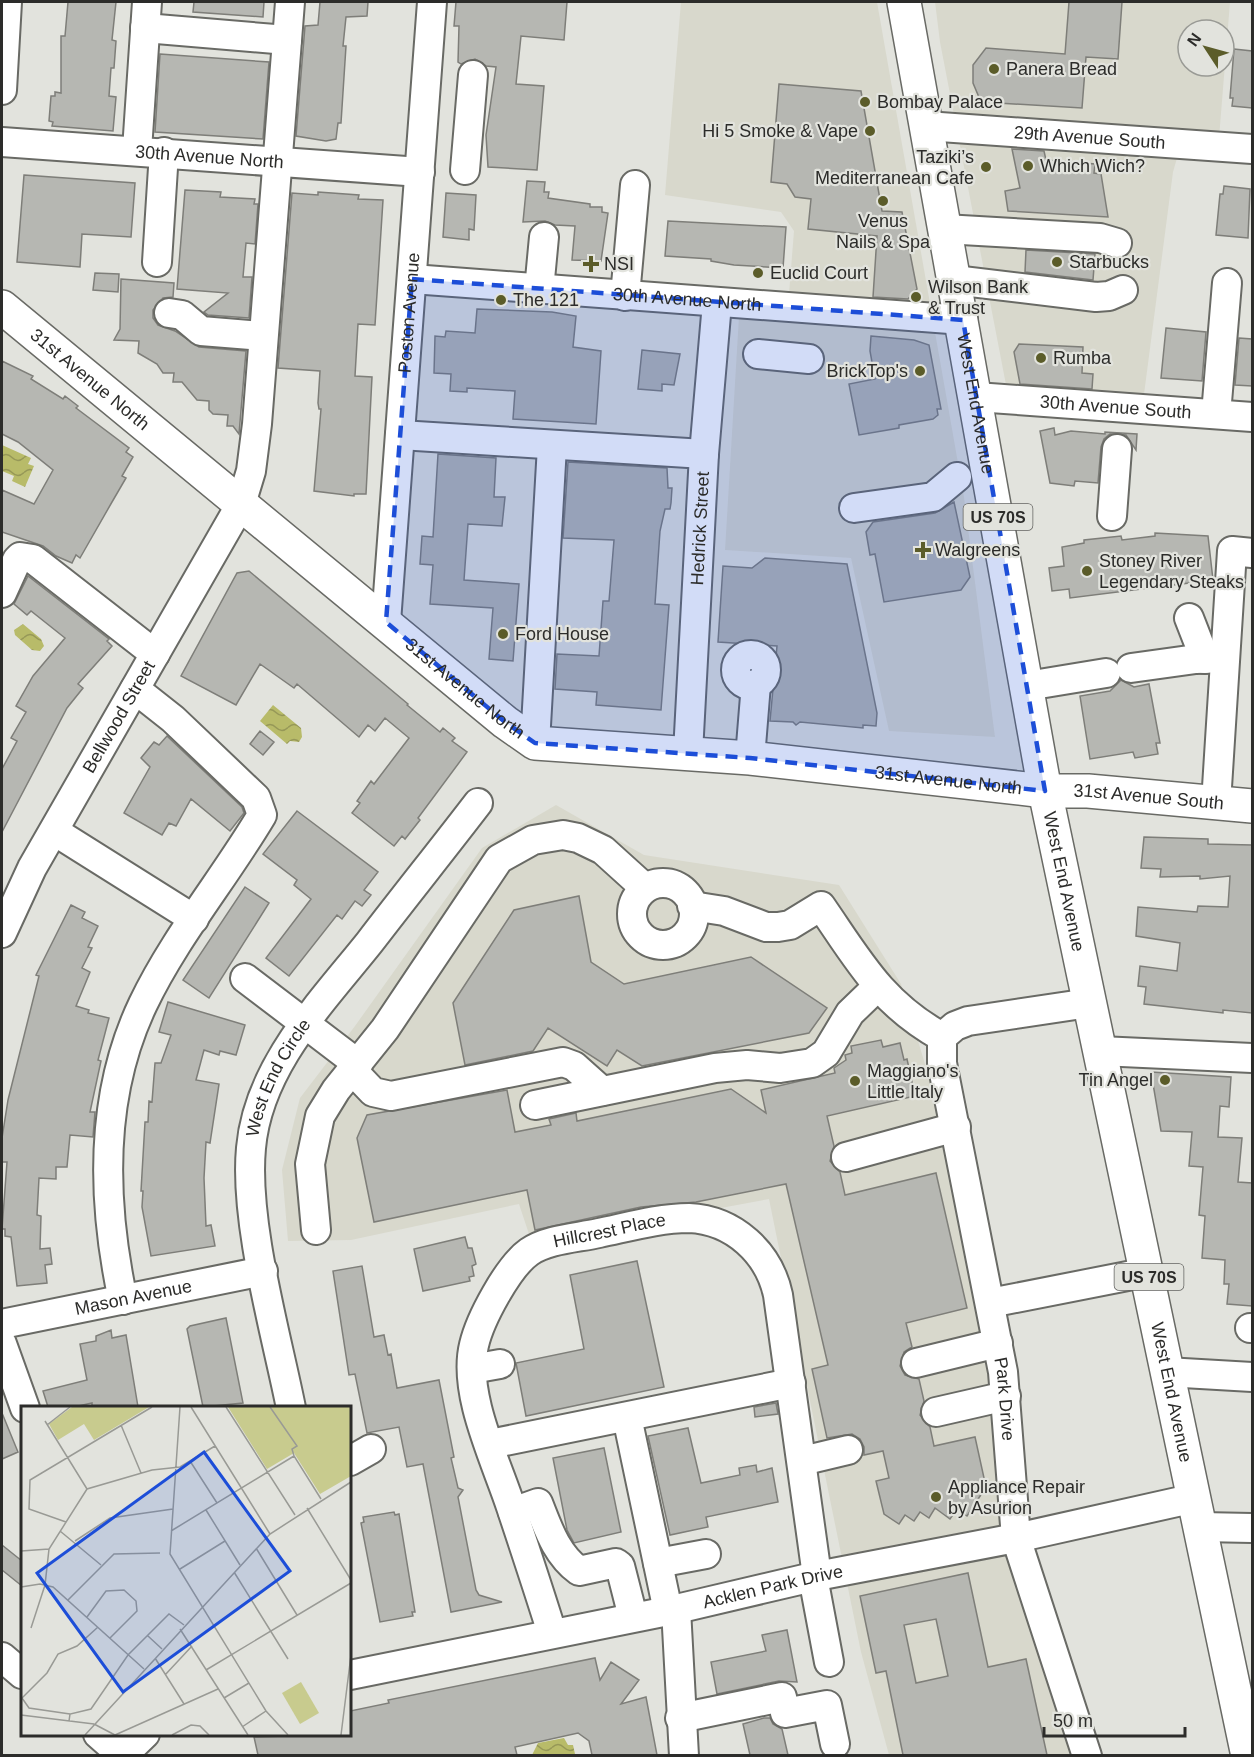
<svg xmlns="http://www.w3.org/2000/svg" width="1254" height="1757" font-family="Helvetica,sans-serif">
<defs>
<pattern id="water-waves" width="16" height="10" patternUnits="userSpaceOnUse" patternTransform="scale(1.5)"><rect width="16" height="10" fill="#b8bb69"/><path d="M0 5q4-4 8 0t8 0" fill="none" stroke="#969857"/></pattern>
</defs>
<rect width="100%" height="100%" fill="#e2e3dd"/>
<path fill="#d8d8cc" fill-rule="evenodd" d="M681 2H877L964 497 995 737 889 731 851 558 725 550 739 316 787 319 794 231 781 212 665 195Z
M935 2H1230L1219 138 1183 137 1173 172 1143 402 1007 390 940 42ZM1188 30H1224V66H1188Z
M556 805 644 855 839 885 901 984 936 1101 1077 1755H889L861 1652 769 1199 532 1243 519 1204 351 1240 288 1241 282 1170 300 1098 355 1026 482 848Z"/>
<path fill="url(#water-waves)" d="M2 445 31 458 28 464 34 466 25 487 12 481 14 476 2 471Z
M23 624 41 639 44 646 40 651 32 650 15 635 14 630Z
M273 705 301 728 302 737 299 742 290 741 287 744 260 721Z
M564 1738 568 1745H573L575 1754 532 1755 538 1743Z"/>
<path fill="#b6b7b2" stroke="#7e7e79" stroke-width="1.5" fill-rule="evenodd" d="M68 2H116L112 40 116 41 114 68H111L109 96 116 97 113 131 52 126 53 122 49 121 51 96H55V92L61 93V36H65Z
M194 2H264L263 17 193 12Z
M320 2H368L367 16 346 17 343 46H346L341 123H338L336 139 326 141 296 136 305 26 318 25Z
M456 2H567L564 40 521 36 516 84 544 86 537 170 488 167 486 135 496 67 486 66 475 59 461 64 458 62 459 26H454Z
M1069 2H1122L1118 59 1086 57 1082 108 981 102 973 83V65L986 48 1065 54Z
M1234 49 1252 51V108L1232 106 1233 98H1230Z
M160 54 269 62 263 139 155 132Z
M779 84 861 91 882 211 902 212 917 289 908 299 873 297 877 236 808 229 811 199 795 197 787 184 771 182Z
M1012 149 1044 151 1046 160 1095 164 1094 173 1101 174 1108 217 1008 211 1005 191 1020 188Z
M24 175 135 183 131 237 82 234 80 267 17 262Z
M527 181 545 182 544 192H549L548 198 590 204V207H602V212L608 213 601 261 572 260 575 226 555 225 545 221 523 222Z
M1224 186 1250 189 1248 238 1216 235 1220 194H1223Z
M185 190 221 192 220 197 255 199 254 204H258L255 244 246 243 243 277H252L249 318 208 315 204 312 228 293 177 289Z
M318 192 359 195 358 199 383 200 375 325 358 324 355 376 372 377 366 494H354V496L314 491 321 409H319L318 403 320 371 278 368 292 193 318 195Z
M446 193 476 195 474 230 469 229V240L443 237Z
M668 221 786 227 783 268 734 265 711 261V259L665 256Z
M1026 250 1095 254 1093 280 1025 272Z
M95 273 119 274 118 292 93 290Z
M121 279 174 283 173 297 163 298 153 310V318L158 325 175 331 199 347 246 351 239 434 233 426H227L228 415 213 414 209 410V401L197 400 182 382H173L174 373H163L157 364 138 353 139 341 114 340 120 329Z
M477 309 552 312 576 316 573 347 601 351 596 424 513 419 515 391 467 388V392L450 391 451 374 434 373 435 336 445 337 446 331 475 333Z
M1166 328 1206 332 1202 381 1161 378Z
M871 336 914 340 929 345 941 409H937L938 415 933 419 899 425V428L859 435 849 384 875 379 870 351Z
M1239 338 1252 339V386L1235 385Z
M1019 344 1083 347 1082 373 1093 374 1092 389 1020 384 1014 352Z
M642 350 680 354 674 385 662 384V391L638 389Z
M2 361 33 376 31 379 63 399 65 396 78 406 76 408 129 448 126 452 133 457 122 476 126 478 112 502 80 558 76 555 72 563 56 556 43 546 2 532V490L34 504 53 470 18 442 2 434Z
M1054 428 1055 435 1071 431 1105 434V432L1137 434 1136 450 1126 435 1110 434 1104 439 1101 447 1098 483 1075 481 1074 486 1050 483 1040 431Z
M438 454 496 458 494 497H505L502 526 468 524 464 580 519 584 513 661 489 659 493 608 430 604 433 565 420 564 422 536 433 537Z
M568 462 667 468 668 488H672L671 503 670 509H665L660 531 655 604 669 605 661 710 596 705 597 692 555 689 557 654 599 656 603 601H609L614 540 563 538Z
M954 502 970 577 961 590 884 602 875 554 870 555 866 532 873 522 935 513Z
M1155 533 1208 536 1213 580 1070 598 1069 589 1052 591 1049 568 1064 566 1062 547 1084 543V540L1121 536 1122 540 1155 536Z
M765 558 847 564 877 713 876 726 863 725V728L800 722 796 725 793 722 770 721 777 646 718 642 723 566 752 568Z
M249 571 408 704 407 705 440 732 443 728 455 738 452 741 467 752 418 818 420 820 405 839 402 836 394 846 352 813 360 803 357 801 371 781 374 784 409 738 385 718 375 731 368 725 359 737 297 684 294 688 260 664 236 705 181 676 237 573Z
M28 576 109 639 107 641 112 646 78 684 83 688 67 708 2 832V769L17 741 11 738 26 712 16 706 33 676 65 638 31 611 27 615 14 604Z
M1121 680 1134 687 1149 684 1160 743H1156L1158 754 1135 758 1133 752 1090 759 1080 696 1110 691Z
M260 731 274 742 263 755 250 744Z
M167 736 242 807 244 813 230 831 191 799 176 826 169 823 162 835 124 813 150 767 141 758 154 742 159 745Z
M297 811 378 872 364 890 371 895 362 906 355 901 342 919 337 915 289 976 266 958 311 899 294 885 297 880 263 854Z
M1144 837 1208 839V844L1252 845V1013L1223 1010V1013L1144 1004 1146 987 1138 986 1140 966 1177 971 1180 943 1136 936 1138 907 1197 912 1198 906 1228 907 1230 876 1200 879V876L1160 877 1161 869 1141 868Z
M245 887 269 903 209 998 183 980Z
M579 896 591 962 624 984 751 957 827 1008 809 1033 642 1066 617 1050 607 1066 548 1028 533 1051 465 1065 453 1003 514 910Z
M71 905 85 912 82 918 98 926 88 947 92 948 82 968 90 972 76 1006 89 1010 88 1013 109 1018 98 1060 101 1061 90 1112H95L93 1137 70 1135 67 1167H56V1179L39 1178 37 1215 41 1216 40 1249 50 1248 52 1264 45 1265 47 1283 17 1286 11 1237 5 1236V1229H2L7 1162H2V1138L8 1100 39 976 36 975Z
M168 1002 245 1025 236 1055 220 1051 219 1055 204 1050 196 1080 219 1084 210 1143 206 1142 204 1178 206 1226 211 1225 215 1246 151 1256 142 1207 143 1191H141L145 1122H148L149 1101 152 1102 155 1063H161L171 1035 159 1032Z
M881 1040 883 1047 900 1043 904 1060 907 1059 915 1096 827 1116 834 1146 830 1161 840 1172 845 1195 936 1173 967 1308 906 1323 912 1347 904 1352 900 1366 905 1375 919 1379 924 1401 920 1415 930 1427 934 1446 975 1437 986 1487 967 1516 957 1509 950 1519 935 1508 929 1518 920 1512 914 1521 905 1515 899 1524 884 1514 876 1481 889 1478 883 1451 864 1455V1447L860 1439 852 1434 827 1438 812 1369 828 1365 786 1184 696 1202 641 1207 535 1230 527 1190 374 1222 357 1138 367 1115 507 1090 515 1132 551 1125 549 1119 576 1113 577 1121 731 1089 766 1113 761 1090 835 1073 834 1068 846 1060 845 1055 852 1053 851 1046Z
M1151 1072 1231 1077 1229 1107 1220 1106 1218 1137 1242 1138 1238 1182 1252 1183V1306L1227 1304 1229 1284H1224L1225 1260 1202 1258 1205 1216 1199 1215 1203 1167 1189 1166 1192 1132 1161 1131Z
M465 1237 468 1248H472L476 1264 472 1266 474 1276 469 1277 470 1281 423 1291 414 1249Z
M637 1261 664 1387 526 1416 516 1363 584 1349 570 1275Z
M362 1266 374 1337 384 1335 388 1355 391 1354 397 1388 439 1380 454 1457 451 1458 458 1488 463 1490 458 1497 476 1590 479 1595 502 1602 451 1612 423 1464 407 1467 399 1427 367 1433 355 1374 349 1375 333 1271Z
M226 1318 243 1403 203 1407 187 1329 190 1326Z
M111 1330 112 1338 126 1335 138 1407H92V1403L74 1407H48L43 1391 87 1380 80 1344 96 1341V1336Z
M776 1403 778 1414 755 1417 754 1407Z
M2 1413 18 1452 2 1459Z
M688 1428 701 1483 740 1475 739 1468 756 1465 757 1472 772 1468 778 1502 706 1517 708 1527 670 1535 648 1436Z
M604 1448 621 1532 574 1543 567 1530 553 1458Z
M394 1512 395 1515 399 1514 415 1612H412L413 1616 380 1622 361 1523 364 1522 363 1517Z
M2 1545 22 1561V1586L2 1570Z
M968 1573 988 1667 1026 1659 1047 1755H903L886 1671 876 1673 860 1596ZM936 1619 948 1676 916 1683 904 1625Z
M787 1630 797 1682 779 1681 717 1694 711 1662 766 1651 762 1635Z
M595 1658 600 1680 611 1662 639 1680 621 1704 646 1697 657 1755H592L589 1741 578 1733 515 1747 517 1755H258L254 1737 350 1734V1711L389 1703 388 1700Z
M764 1718H770L773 1724 782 1729 788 1755H750L743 1724Z"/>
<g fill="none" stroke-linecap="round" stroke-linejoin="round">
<defs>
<g id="minor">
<path d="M145 28 287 40"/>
<path d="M2 90 7 2"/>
<path id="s1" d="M926 126 1252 149"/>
<path id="s2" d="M2 142 420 172"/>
<path d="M137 150 147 2"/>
<path d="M465 170 473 75"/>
<path d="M944 229 1100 238 1117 243"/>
<path d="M157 262 164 152"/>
<path id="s3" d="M412 279 963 320"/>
<path d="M954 280 1096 297 1109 296 1123 290"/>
<path d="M539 290 544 237"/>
<path d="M625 296 635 185"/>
<path d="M169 313 182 315 201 331 263 336"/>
<path d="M758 354 809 359"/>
<path id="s4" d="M976 397 1252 417"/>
<path d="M1216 414 1227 283"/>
<path d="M400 435 704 454"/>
<path d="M854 508 933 497 957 477"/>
<path d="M1112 516 1117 449"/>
<path d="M2 593 17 560 20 557 33 559 155 654"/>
<path d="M1189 618 1205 659"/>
<path id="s5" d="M386 622 432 2"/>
<circle cx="751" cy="670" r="15"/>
<path d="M1131 668 1196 659 1225 658"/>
<path d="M1027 686 1106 673"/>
<path d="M535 743 552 446"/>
<path id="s6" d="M688 753 704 454 717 303"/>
<path d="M750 758 756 684"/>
<path d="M1216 803 1232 551 1252 553"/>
<path d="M54 831 194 919"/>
<circle cx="663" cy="914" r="31"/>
<path d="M692 906 724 911 766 927H778L790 925 821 906C859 961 881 1003 942 1037"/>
<path id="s7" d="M2 933 32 868 241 504 251 471 257 424 290 2"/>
<path d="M245 978 358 1064"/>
<path id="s8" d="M942 1037V1063L1003 1372 1016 1538 1087 1756"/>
<path d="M942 1037 955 1026 968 1021 1089 1003"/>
<path d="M1100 1051 1252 1058"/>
<path d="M353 1071 373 1092 391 1096 563 1062 574 1066 602 1091"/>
<path d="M535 1105 715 1068 747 1065 780 1068 812 1063 826 1053 850 1013 877 987"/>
<path d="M846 1157 956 1127"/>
<path d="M316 1230 310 1164 320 1116 336 1090 385 1029 499 859 533 840 563 835 578 838 603 850 645 888"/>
<path d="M123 1300C102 1202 99 1096 143 1004 175 937 224 879 262 815L256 798 173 719 135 689"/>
<path d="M990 1303 1148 1272"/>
<path id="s9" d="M2 1324 263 1271"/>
<path d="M1250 1328H1252"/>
<path d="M2 1344 25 1408"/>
<path d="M916 1363 998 1343"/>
<path d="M472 1369 500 1364"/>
<path d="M1166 1372 1252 1377"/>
<path id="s10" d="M291 1408C276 1333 244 1222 251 1148 258 1067 321 1003 369 943 405 896 442 850 478 803"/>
<path d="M936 1412 1006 1396"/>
<path d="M627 1417 668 1611"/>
<path d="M490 1444 791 1383"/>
<path d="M350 1461 371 1449"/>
<path d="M802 1461 848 1450"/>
<path d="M513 1512 538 1503C548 1528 556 1554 579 1571L616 1563 620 1566 633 1617"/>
<path d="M1201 1527 1252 1528"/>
<path d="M658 1563 706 1554"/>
<path d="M813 1577 829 1662"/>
<path d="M676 1609 684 1756"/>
<path id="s11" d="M552 1633C539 1591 525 1549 511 1507 496 1461 462 1393 474 1345 480 1319 508 1267 529 1252 548 1239 577 1238 599 1233 628 1227 659 1218 689 1218 734 1220 769 1253 778 1295L817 1576"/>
<path d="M2 1657 22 1674"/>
<path id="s12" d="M350 1675 668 1611 817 1576 1016 1538 1195 1498"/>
<path d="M680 1718 782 1697 785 1713 827 1705 835 1744"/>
<path d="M98 1734 123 1756"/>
<path d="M122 1756 145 1734"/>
</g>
<g id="major">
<path id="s13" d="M904 2 1045 791 1248 1756"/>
<path id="s14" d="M2 307 505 722 535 743 750 758 1045 791H1088L1252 806"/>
</g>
</defs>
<use href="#minor" stroke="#696a65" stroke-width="32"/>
<use href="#major" stroke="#696a65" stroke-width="36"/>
<use href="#minor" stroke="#fff" stroke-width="28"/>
<use href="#major" stroke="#fff" stroke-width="33"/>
</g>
<path fill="#1d4ed8" fill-opacity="0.2" stroke="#1d4ed8" stroke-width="4.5" stroke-dasharray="12 8" stroke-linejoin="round" d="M412 279 963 320 1045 791 750 758 535 743 505 722 386 622Z"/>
<g fill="#5b5c29" stroke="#e2e3dd" stroke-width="2">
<circle cx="994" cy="69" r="6"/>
<circle cx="865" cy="102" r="6"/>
<circle cx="870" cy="131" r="6"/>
<circle cx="1028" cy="166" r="6"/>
<circle cx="986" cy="167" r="6"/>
<circle cx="883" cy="201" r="6"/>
<circle cx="1057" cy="262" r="6"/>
<path d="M588 255h6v6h6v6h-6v6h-6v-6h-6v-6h6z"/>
<circle cx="758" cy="273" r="6"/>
<circle cx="916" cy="297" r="6"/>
<circle cx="501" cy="300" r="6"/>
<circle cx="1041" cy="358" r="6"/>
<circle cx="920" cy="371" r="6"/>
<path d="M920 541h6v6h6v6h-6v6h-6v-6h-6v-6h6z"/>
<circle cx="1087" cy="571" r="6"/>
<circle cx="503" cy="634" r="6"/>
<circle cx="1165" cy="1080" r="6"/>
<circle cx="855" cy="1081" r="6"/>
<circle cx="936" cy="1497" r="6"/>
</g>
<g text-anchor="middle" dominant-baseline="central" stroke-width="4.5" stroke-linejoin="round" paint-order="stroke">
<g fill="#e2e3dd" stroke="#636360" stroke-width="1.5">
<rect x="963.5" y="504" width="69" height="26" rx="4.5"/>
<rect x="1114.5" y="1264" width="69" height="26" rx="4.5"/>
</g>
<g font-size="16" font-weight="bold" fill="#2c2c2a">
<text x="998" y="517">US 70S</text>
<text x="1149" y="1277">US 70S</text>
</g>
<g font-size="18" fill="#2c2c2a" stroke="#e2e3dd" text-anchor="start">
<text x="1006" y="69">Panera Bread</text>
<text x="877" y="102">Bombay Palace</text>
<text x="858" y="131" text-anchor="end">Hi 5 Smoke &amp; Vape</text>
<text x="974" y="157" text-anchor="end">Taziki’s<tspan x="974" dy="21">Mediterranean Cafe</tspan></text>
<text x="1040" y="166">Which Wich?</text>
<text x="883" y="221" text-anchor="middle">Venus<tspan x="883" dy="21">Nails &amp; Spa</tspan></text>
<text x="1069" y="262">Starbucks</text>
<text x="604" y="264">NSI</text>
<text x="770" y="273">Euclid Court</text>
<text x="928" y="287">Wilson Bank<tspan x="928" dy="21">&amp; Trust</tspan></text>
<text x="513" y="300">The 121</text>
<text x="1053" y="358">Rumba</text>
<text x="908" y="371" text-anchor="end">BrickTop's</text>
<text x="935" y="550">Walgreens</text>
<text x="1099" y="561">Stoney River<tspan x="1099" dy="21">Legendary Steaks</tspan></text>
<text x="515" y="634">Ford House</text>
<text x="867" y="1071">Maggiano's<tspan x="867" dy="21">Little Italy</tspan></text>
<text x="1153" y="1080" text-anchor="end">Tin Angel</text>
<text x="948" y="1487">Appliance Repair<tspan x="948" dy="21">by Asurion</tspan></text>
</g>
<g font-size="18" fill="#2c2c2a" stroke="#e2e3dd">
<text stroke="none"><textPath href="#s1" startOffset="164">29th Avenue South</textPath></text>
<text stroke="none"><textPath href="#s2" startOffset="208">30th Avenue North</textPath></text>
<text stroke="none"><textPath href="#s3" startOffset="276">30th Avenue North</textPath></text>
<text stroke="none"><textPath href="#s5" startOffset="310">Poston Avenue</textPath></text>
<text stroke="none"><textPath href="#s14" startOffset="114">31st Avenue North</textPath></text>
<text stroke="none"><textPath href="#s13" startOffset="408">West End Avenue</textPath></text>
<text stroke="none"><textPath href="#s4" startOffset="140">30th Avenue South</textPath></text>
<text stroke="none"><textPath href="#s6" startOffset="225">Hedrick Street</textPath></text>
<text stroke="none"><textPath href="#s14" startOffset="600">31st Avenue North</textPath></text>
<text stroke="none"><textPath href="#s7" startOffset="246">Bellwood Street</textPath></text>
<text stroke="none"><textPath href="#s14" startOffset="1104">31st Avenue North</textPath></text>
<text stroke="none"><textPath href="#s14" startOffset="1305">31st Avenue South</textPath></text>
<text stroke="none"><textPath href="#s13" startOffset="894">West End Avenue</textPath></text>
<text stroke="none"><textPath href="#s10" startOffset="340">West End Circle</textPath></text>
<text stroke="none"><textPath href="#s11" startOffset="494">Hillcrest Place</textPath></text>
<text stroke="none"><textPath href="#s9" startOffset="134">Mason Avenue</textPath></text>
<text stroke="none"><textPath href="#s13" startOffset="1416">West End Avenue</textPath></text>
<text stroke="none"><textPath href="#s8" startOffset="368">Park Drive</textPath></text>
<text stroke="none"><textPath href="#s12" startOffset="432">Acklen Park Drive</textPath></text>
</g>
</g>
<g transform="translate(21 1406)">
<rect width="330" height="330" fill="#e2e3dd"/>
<path d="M280 276 298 307 279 318 261 287Z" fill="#c8cb8e"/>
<path d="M51 1H128L73 34 63 18 37 34 28 18ZM207 1H330V70L299 88 273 47 246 63Z" fill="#c8cb8e"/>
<path fill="none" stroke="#999a95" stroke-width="1.5" d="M159 1 149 148 245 305 267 329M170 1 249 128M205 1 274 109M249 1 276 40 271 43 273 50 300 93M24 15 66 83M26 19 49 1M100 19 120 67M169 55 196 97M286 102 330 174M185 104 219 159M45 116 8 103 9 74 131 1M39 125 80 159M150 125 273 50M54 135 89 112 152 103M235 142 276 209M0 145 28 143M159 163 204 135M213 166 267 253M0 181 19 178 32 181 123 263M47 194 93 148 139 147M66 211 85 185 103 184 115 195 116 205 89 232M10 222 24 179 28 143 66 83 131 64 159 61 194 40M159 223 227 329M127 230 141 243M134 252 163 298M185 264 330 177M144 269 171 240M203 292 228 277M49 308 8 302 1 292 26 267 37 248 56 240 77 221M0 309 73 318M48 315 49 308 70 303 107 249 148 208 163 219M73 318 94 329M221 321 245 305M64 329 249 128 330 76M94 329 197 283M151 329 170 319 179 320 188 329M320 329 330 249"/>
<path fill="#1d4ed8" fill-opacity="0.15" stroke="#1d4ed8" stroke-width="3" d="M183 46 269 165 102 286 16 167Z"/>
<rect width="330" height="330" fill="none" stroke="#2c2c2a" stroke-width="3"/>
</g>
<rect width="1254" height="1757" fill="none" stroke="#2c2c2a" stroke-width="6"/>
<g transform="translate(1206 48) rotate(306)"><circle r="28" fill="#e2e3dd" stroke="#999a95" stroke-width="1.5"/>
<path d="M0-4.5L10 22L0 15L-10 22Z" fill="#5b5c29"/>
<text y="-9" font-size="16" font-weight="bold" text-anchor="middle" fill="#2c2c2a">N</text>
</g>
<path d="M1044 1727v9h141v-9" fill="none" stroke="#2c2c2a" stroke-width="3"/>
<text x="1053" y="1727" font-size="18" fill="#2c2c2a" stroke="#e2e3dd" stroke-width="4.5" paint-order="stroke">50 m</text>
</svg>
